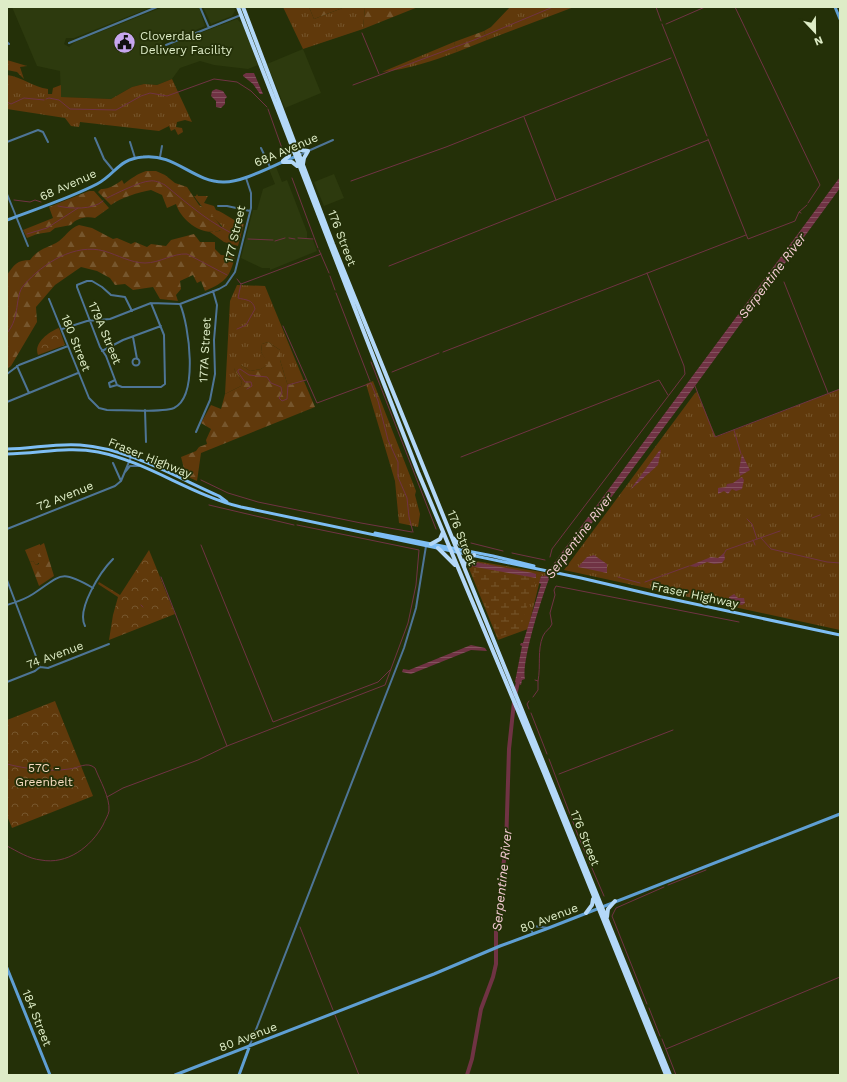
<svg xmlns="http://www.w3.org/2000/svg" width="847" height="1082" font-family="'Work Sans',sans-serif">
<defs>
<pattern id="grass-tufts" width="24" height="20" patternUnits="userSpaceOnUse"><rect width="24" height="20" fill="#60390b"/><path d="M3 7l-1-3M5 7V3M7 7l1-3M15 17l-1-3M17 17v-4M19 17l1-3" fill="none" stroke="#76562d"/></pattern>
<pattern id="forest-firs" width="22" height="20" patternUnits="userSpaceOnUse"><rect width="22" height="20" fill="#60390b"/><path d="M5 1l3.5 6h-7zM16 11l3.5 6h-7z" fill="#76562d"/></pattern>
<pattern id="wetland-marsh" width="20" height="14" patternUnits="userSpaceOnUse"><rect width="20" height="14" fill="#60390b"/><path d="M1 5h8M5 5V1M11 12h8M15 12V8" fill="none" stroke="#76562d"/></pattern>
<pattern id="park-crowns" width="20" height="18" patternUnits="userSpaceOnUse"><rect width="20" height="18" fill="#60390b"/><path d="M2 6a3 3 0 1 1 6 0M12 15a3 3 0 1 1 6 0" fill="none" stroke="#76562d"/></pattern>
<pattern id="water-rules" width="6" height="5" patternUnits="userSpaceOnUse"><rect width="6" height="5" fill="#703344"/><path d="M0 2.5h6" fill="none" stroke="#84515e"/></pattern>
</defs>
<rect width="100%" height="100%" fill="#243008"/>
<path fill="#2d3a0e" d="M12 7H152L74 38H66L64 44 69 47 75 42 163 7H199L205 26 170 41 163 40 161 45 165 51 170 49 172 44 237 19 243 25 258 65 248 69 214 65 200 61 180 68 172 79 157 85 144 84 132 87 111 99 61 97 60 71 37 66Z
M203 7H234L235 11 232 16 211 24Z
M303 49 321 93 285 108 267 64Z
M276 167 282 182 287 180 307 232V238L313 240 317 251 270 270V268H262L241 258 253 210H257L263 189 275 184 269 169Z
M334 174 344 198 324 206 314 182Z"/>
<path fill="url(#grass-tufts)" d="M283 7H309L314 19 345 7H365L363 29 303 49Z
M510 7H574L487 40 484 31 491 27Z
M454 42 457 52C433 61 408 69 382 72Z
M7 60 27 66 20 67 24 79 17 72 7 70Z
M7 75C22 77 33 87 48 89V94H52L53 88 61 85V97L111 99 132 87 144 84 157 85 172 79 192 122 185 120 177 122 176 127 182 128 183 132 178 135 175 129 171 131 169 126 159 131 80 122 79 127 71 126 65 118 7 109Z
M197 194 198 196H208L204 203 214 206 216 210C225 213 233 221 244 224L238 246 224 242 210 232 220 231 222 226C212 216 201 207 194 196H196Z
M237 285 265 286 304 381 290 385 287 383 280 360V350L268 342 262 344 261 352 269 364 261 369 250 371 241 365 234 369 242 382 241 386 225 394 230 301Z
M373 381 416 491 415 495 420 514 418 527 399 523 395 481 366 384Z
M840 389V630L564 570 695 393 697 392 716 437Z
M40 544V562L36 565 33 561 30 562 25 550Z
M476 561 547 573 545 576H541L528 629 498 640 468 566 470 562Z"/>
<path fill="url(#forest-firs)" d="M309 7H345L314 19Z
M365 7H418L363 29Z
M484 31 487 40 457 52 454 42Z
M146 171H156L165 175 175 183 187 187 199 205 208 210 223 229C205 239 181 221 176 204L167 208 162 195 151 190C139 192 120 198 111 205L98 192 101 189C107 190 117 184 122 180L124 184C132 178 137 174 146 171Z
M89 191H94L109 208 95 218C87 216 76 218 71 225L55 228 50 232 37 234 27 238 23 230 53 218 49 207Z
M79 225 92 228 113 239 117 238 131 244 135 242 147 247 151 244 166 246 171 240 194 234 200 242H215V249L221 255 235 256C230 277 226 282 205 291L201 281 197 283 193 275 180 281 181 289 176 295 178 301 160 299 153 287 133 290 125 284 115 285 110 278 97 271 81 267 55 285 36 307 37 322 11 366 7 369V275C14 265 17 260 30 260 37 250 46 248 56 243 65 238 69 228 79 225Z
M268 342 280 350V360L287 383 290 385 304 381 315 407 201 453 197 481 186 476 181 457 196 451 199 447 207 444 206 440 211 429 201 423 211 405 221 409 225 394 241 386 242 382 234 369 237 365H241L250 371 261 369 268 364 261 352 262 344Z
M44 543 54 576 39 586 30 562 33 561 36 565 39 564V546Z"/>
<path fill="url(#wetland-marsh)" d="M471 565 536 578 520 630 499 637 495 631Z"/>
<path fill="url(#park-crowns)" d="M59 328 65 345 38 355C33 343 50 331 59 328Z
M149 550 175 614 109 640 113 615 118 597 98 584 99 582 120 595Z
M55 701 93 796 12 828 7 816V720Z"/>
<path fill="url(#water-rules)" d="M246 73H254L263 94H260L253 84 243 76V75Z
M216 89 223 91 227 97 225 99V104L221 108 216 107V101L211 96 212 91Z
M840 177V188L695 386 561 564 554 574 549 579C541 599 521 663 525 679L522 680 521 685 515 682 522 646 520 645 521 643H523L541 584 539 583 541 576H545L557 559Z
M661 450 658 465 630 490 659 451Z
M742 454 750 470 740 476 739 470Z
M740 478 742 477 744 480 742 489 736 491 732 489 728 494 724 491 718 494V488L726 487 727 484 733 483Z
M724 553 725 559 722 563 714 564 707 562 696 567 689 566 711 557 718 558Z
M594 555 607 564V573L578 567 587 557Z
M475 562 533 573 536 574V578L470 566V563Z
M734 594 738 598H744L745 603 742 605 729 602V597Z
M471 645 485 648 487 651 471 650 411 674 402 672 403 669 409 670Z"/>
<g fill="none" stroke-linecap="round" stroke-linejoin="round">
<path stroke="#703344" stroke-width="1" d="M656 7 661 21
M735 7 820 185 808 203
M662 24 707 136
M666 24 705 7
M362 33 379 74
M353 85 474 40 553 7
M46 99 49 98 59 100 70 109 116 110 141 96 150 93 167 96 214 79 237 82 251 91 267 107
M7 102 11 104 24 98 44 100
M268 109 284 154
M524 117 556 200
M708 139 748 239 795 221 799 212
M292 178 318 248
M351 181 446 147 671 58
M107 198C115 194 141 181 150 181 155 180 161 183 165 185 189 205 212 225 240 237
M14 200 30 202 35 200 41 202
M58 206C71 209 93 210 103 201
M801 213 799 212 807 205
M27 234 47 228 78 208
M289 238 295 239
M298 238 313 239
M248 239 273 240
M275 241 285 238
M319 250 329 273
M389 266 708 140
M330 276 335 290
M237 279 241 284 321 254
M784 282 828 393
M336 293 370 381
M283 326 317 403 371 383 378 401 388 440 398 462V477L407 498 409 517 413 532
M237 329 246 325 255 309C253 299 245 300 238 298L241 284
M7 333C21 317 14 296 24 285 43 263 75 243 104 251 118 255 131 263 145 263 160 263 173 253 187 254L227 275
M443 352 746 235
M371 362 436 529
M392 372 439 353
M695 386 715 437 840 389
M247 389 252 386 251 382H245L238 372V370L240 369 249 375 267 377 271 383 281 387 282 393 279 398 282 401 287 399 288 385 306 380
M734 430 741 454
M461 457 659 380 668 395
M201 480 228 493 258 502 361 523 412 532
M209 505 294 525
M812 518 820 515
M747 519 752 524 757 539
M761 538 771 549 827 562 840 563
M753 540 755 545
M471 543 503 551
M201 545 273 722 378 682 390 670
M512 553 545 560
M724 554 726 550 780 531
M550 557 552 549 685 374 684 366 647 273
M161 577 227 746
M618 577 640 583
M645 582 689 566
M141 605 143 607
M535 680 538 681C541 666 537 650 543 636 545 631 550 629 552 624L550 613 555 595 554 590 556 586 739 622
M533 697 538 690V681
M529 709 527 704 529 701
M531 713 547 754
M549 759 579 838 604 896
M7 764C26 769 50 772 69 769 79 768 87 761 95 768 100 781 110 797 109 811 108 816 105 820 103 825 91 847 67 865 41 860 29 859 17 851 7 846
M559 774 673 730
M107 797 123 788 198 760 227 746 385 685 408 623 416 585 419 550 297 525
M668 885 706 870
M300 927 333 1010
M647 1004 612 916 616 908 664 887
M649 1008 660 1036
M335 1015 359 1075
M662 1039 676 1075
M666 1049 840 977"/>
<path stroke="#703344" stroke-width="4" d="M515 695 519 678
M467 1075 472 1059 481 1009 493 977 496 964V926L503 890V867L506 847 509 749 514 702"/>
<path stroke="#4e7596" stroke-width="2" d="M200 7 209 28
M7 42 9 44
M69 43 157 7
M166 45 241 15
M95 138 104 159 113 170
M7 142 38 130 43 132 48 142
M130 142 135 158
M261 148 270 167
M299 155 333 140
M160 157 162 146
M7 194 28 246
M218 206H227L250 211
M49 299 89 398 99 408 107 410C123 410 161 413 174 408 199 396 189 325 180 304
M62 329 87 321 110 319 151 303 180 304 219 289 226 285 235 272 251 208V193L246 178
M133 337 137 359
M102 351 123 340 161 326
M132.5 362a3.5 3.5 0 1 1 7 0a3.5 3.5 0 1 1-7 0Z
M17 366 29 393
M7 374 19 365 68 346
M115 380 109 383 110 387 117 385 122 387H161L165 384 164 335 151 303
M117 385 106 356 100 347 77 287V285L87 281H92L102 287 111 295 125 297 132 311
M7 402 78 373
M145 410 146 442
M196 432 210 400 215 374 214 340 217 305 213 291
M113 463 121 481
M125 472 130 466H139
M7 529 115 486 121 481 131 457
M7 580 40 667
M7 605C16 602 24 600 33 594 61 576 59 568 93 588
M85 626C76 609 101 571 113 559
M7 682 35 671 40 667 48 668 109 644
M533 934 531 929 533 926 549 928
M250 1045 404 648 416 608 426 546"/>
<path stroke="#5f9fd3" stroke-width="3" d="M835 7 840 19
M7 220C36 209 70 198 97 184 116 174 118 159 143 157 174 153 194 182 223 182 243 183 277 163 297 156
M7 968 50 1075
M175 1075 434 974 500 946 546 929 840 814
M239 1075 250 1045"/>
<path stroke="#7ebef4" stroke-width="3" d="M7 449C31 449 55 443 80 445 127 448 176 477 219 496L227 502
M7 454C38 454 67 446 98 452 148 462 191 495 241 507L581 578 662 597 840 635
M375 533 493 556 534 566"/>
<path stroke="#b3d8f8" stroke-width="4" d="M238 7 418 472 544 773 666 1075
M243 7 333 244 670 1075
M296 146 301 150 308 151
M283 161 289 156 290 147
M283 162H292L297 166
M303 164 304 158 308 151
M453 538 469 552
M431 544 440 539 443 532
M438 548 455 565
M464 567 465 560 474 555
M586 913 592 905 593 899
M607 917 608 909 615 901"/>
</g>
<defs>
<symbol id="civic-disc" viewBox="-11 -11 22 22"><circle r="9.5" fill="#c7a6ef" stroke="#243008"/><path d="M-.6-6.5H3V-4.5H.6V-3L4-1V1h2V6H-6V1h2V-1L-.6-3ZM-1.2 2.5V6h2.4V2.5Z" fill="#111"/></symbol>
</defs>
<g fill-rule="evenodd">
<use href="#civic-disc" x="112" y="30" width="25" height="25"/>
</g>
<g text-anchor="middle" dominant-baseline="central" stroke-width="3.5" stroke-linejoin="round" paint-order="stroke">
<g font-size="12" fill="#deecc7" stroke="#243008" text-anchor="start">
<text x="140" y="36">Cloverdale<tspan x="140" dy="14">Delivery Facility</tspan></text>
</g>
<g font-size="12" fill="#deecc7" stroke="#243008">
<text transform="translate(286 150) rotate(-23)">68A Avenue</text>
<text transform="translate(68 185) rotate(-24)">68 Avenue</text>
<text transform="translate(235 234) rotate(-77)">177 Street</text>
<text transform="translate(342 238) rotate(69)">176 Street</text>
<text transform="translate(105 333) rotate(67)">179A Street</text>
<text transform="translate(76 343) rotate(68)">180 Street</text>
<text transform="translate(205 350) rotate(-87)">177A Street</text>
<text transform="translate(150 458) rotate(22)">Fraser Highway</text>
<text transform="translate(65 496) rotate(-22)">72 Avenue</text>
<text transform="translate(462 538) rotate(68)">176 Street</text>
<text transform="translate(695 595) rotate(12)">Fraser Highway</text>
<text transform="translate(55 655) rotate(-20)">74 Avenue</text>
<text transform="translate(585 838) rotate(68)">176 Street</text>
<text transform="translate(549 918) rotate(-21)">80 Avenue</text>
<text transform="translate(37 1018) rotate(68)">184 Street</text>
<text transform="translate(248 1037) rotate(-21)">80 Avenue</text>
</g>
<g font-size="12" fill="#f9dcc1" stroke="#243008">
<text x="44" y="768">57C -<tspan x="44" dy="14">Greenbelt</tspan></text>
</g>
<g font-size="13" font-style="italic" fill="#f4cbd3" stroke="#243008">
<text transform="translate(772 276) rotate(-53)">Serpentine River</text>
<text transform="translate(579 536) rotate(-53)">Serpentine River</text>
<text transform="translate(502 880) rotate(-84)">Serpentine River</text>
</g>
</g>
<rect width="847" height="1082" fill="none" stroke="#deecc7" stroke-width="16"/>
<g transform="translate(815 32) rotate(158)" stroke="#243008" stroke-width="3" paint-order="stroke">
<path d="M0-3L7 15L0 10L-7 15Z" fill="#deecc7"/>
<text y="-6" font-size="11" font-weight="bold" text-anchor="middle" fill="#deecc7">N</text>
</g>
</svg>
